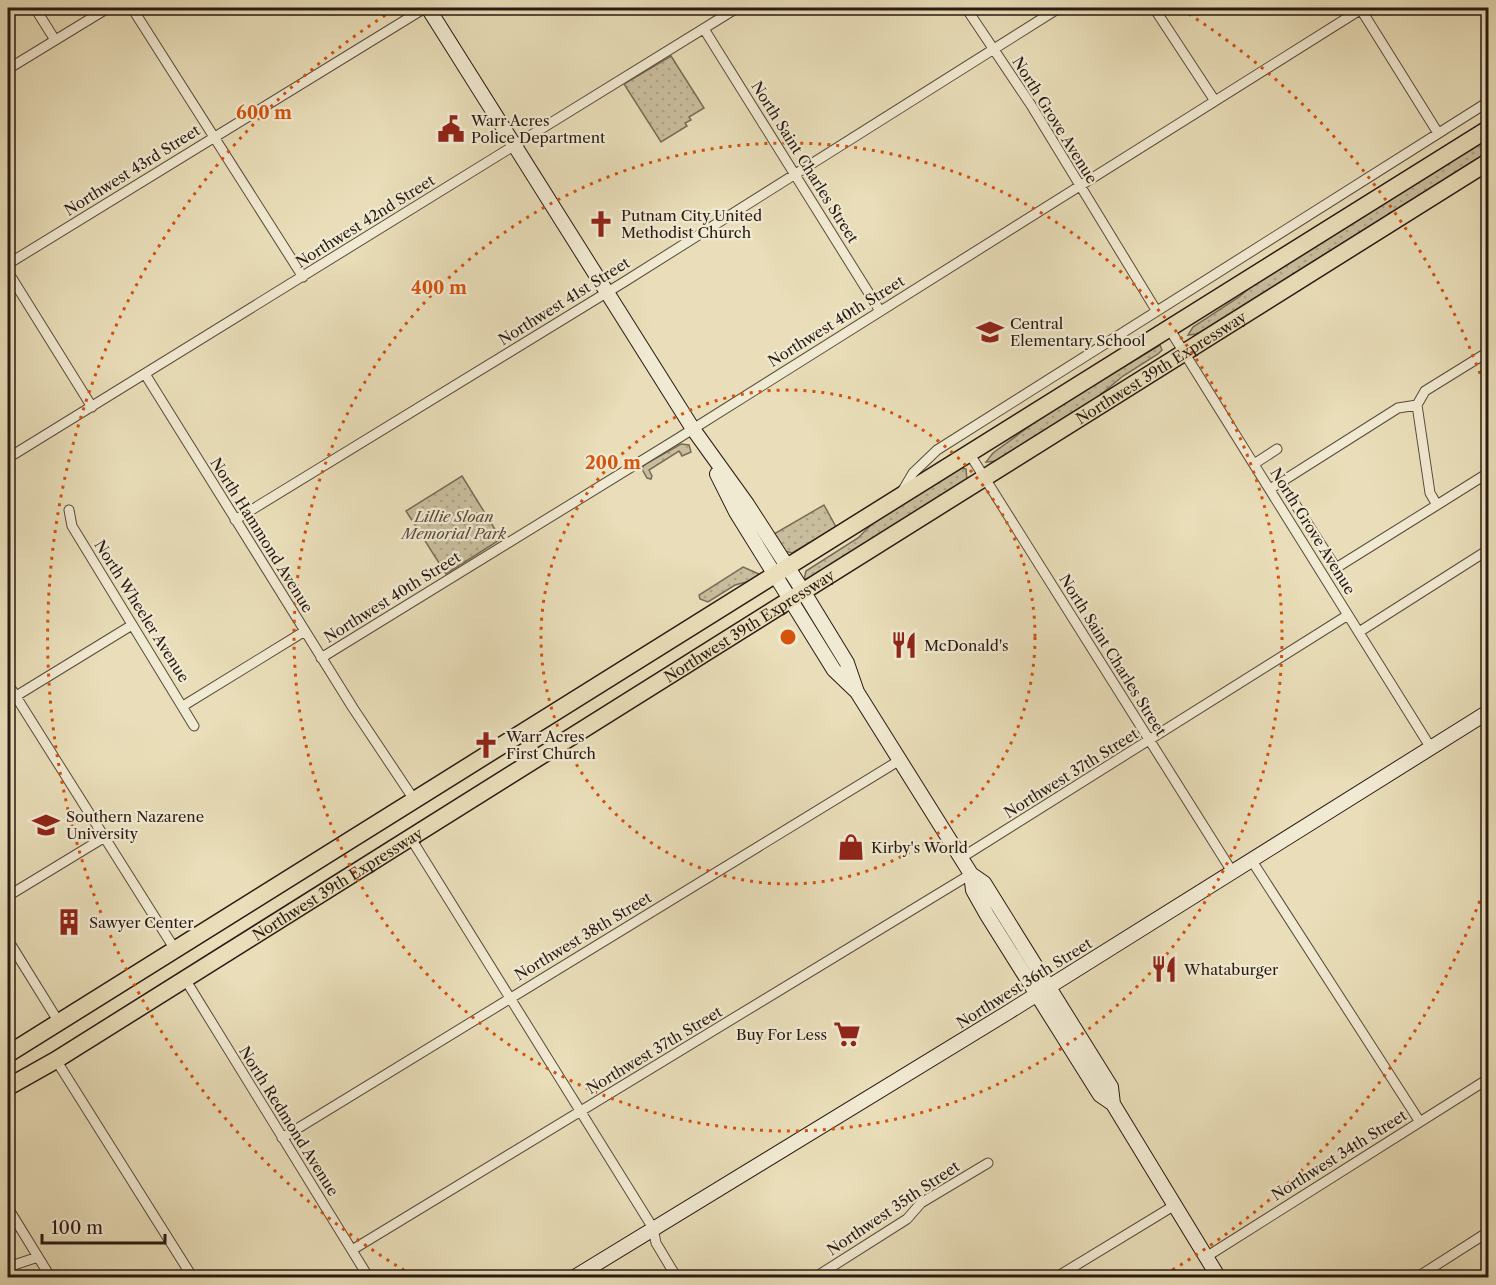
<svg xmlns="http://www.w3.org/2000/svg" width="1496" height="1285" font-family="'Libre Caslon Text',serif">
<defs>
<pattern id="grass-dots" width="8" height="8" patternUnits="userSpaceOnUse" patternTransform="scale(1.5)"><rect width="8" height="8" fill="#c8bd9d"/><path d="M2 2h.1M6 6h.1" fill="none" stroke="#aca286" stroke-width="1.8" stroke-linecap="round"/></pattern>
</defs>
<rect width="100%" height="100%" fill="#e9deb9"/>
<filter id="stains"><feTurbulence type="fractalNoise" baseFrequency=".00333" numOctaves="4"/><feColorMatrix values="0 0 0 0 .2 0 0 0 0 .09 0 0 0 0 .02 0 0 0 .5 -.17"/></filter>
<radialGradient id="worn" r=".72"><stop offset=".6" stop-color="#630" stop-opacity="0"/><stop offset="1" stop-color="#630" stop-opacity=".3"/></radialGradient>
<path fill="url(#grass-dots)" stroke="#786c58" stroke-width="1.5" d="M671 56 704 108 689 117 691 120 685 123 687 126 661 142 624 84Z
M1488 136V152L1197 334 1188 335 1193 327 1239 297 1253 285Z
M1160 345 1162 350 1158 354 1123 376 1094 400 997 461 986 462 993 453 1049 412Z
M681 444 689 445 691 452 682 456 679 451 649 470 652 476 651 479 647 478 642 469 644 465Z
M960 468 966 469 967 480 810 578 804 579 806 571 858 538 874 522Z
M462 476 501 539 446 574 406 511Z
M824 505 836 527 792 553 785 551 774 534Z
M743 567 759 574 754 580 735 585 708 602 700 599 699 595Z"/>
<g fill="none" stroke-linecap="round" stroke-linejoin="round">
<defs>
<path id="street" d="M35 8 55 40
M132 8 303 277
M966 8 1031 105 1156 310
M1154 8 1215 101
M1360 8 1438 133
M704 29 880 311
M8 69 108 8
M8 264 425 8
M8 272 92 407
M1170 330 1431 748
M145 374 353 708 415 801
M1417 405 1430 493 1437 505 1488 473
M969 453 1233 873
M8 458 737 8
M1254 464 1277 449
M1281 482 1336 568 1437 505
M1270 489 1398 408 1417 405 1425 391 1488 352
M903 490 913 473 937 450 1488 102
M69 510 72 526 194 726
M235 520 624 282 1059 8
M1359 632 1488 550
M321 658 677 439 1363 8
M8 684 176 951
M8 701 132 625
M183 706 305 631
M410 837 653 1228 656 1243 677 1278
M961 858 1348 615
M1252 861 1420 1122
M8 896 105 837
M8 940 60 1024
M185 979 369 1278
M56 1060 193 1278
M282 1138 900 760
M8 1208 51 1278
M352 1250 971 874
M1206 1257 1488 1079
M8 1267 38 1257
M814 1278 907 1219 921 1203 988 1163
M1055 1278 1175 1205
M1416 1278 1488 1232"/>
<path id="secondary" d="M428 8 693 429 747 504 803 591 847 663 857 692
M717 474 736 512 834 670 857 692 971 874 984 883 1111 1087 1113 1104
M971 874 973 890 987 915 1100 1095 1113 1104 1219 1278
M573 1278 1007 1013 1488 712"/>
<g id="highway">
<path d="M8 1054 1488 129"/>
<path id="s1" d="M8 1087 56 1060 1488 162"/>
</g>
</defs>
<use href="#street" stroke="#594b3c" stroke-width="11"/>
<use href="#secondary" stroke="#291a13" stroke-width="16"/>
<use href="#highway" stroke="#291a13" stroke-width="19"/>
<use href="#street" stroke="#f1ead2" stroke-width="9"/>
<use href="#secondary" stroke="#f1ead2" stroke-width="14"/>
<use href="#highway" stroke="#e9deb9" stroke-width="16"/>
</g>
<g fill="none" stroke="#d5530d" stroke-width="3" stroke-dasharray="3 6">
<circle cx="788" cy="637" r="247"/>
<circle cx="788" cy="637" r="494"/>
<path d="M1486 884A741 741 0 0 1 1164 1275M412 1275A741 741 0 0 1 395 9M1181 9A741 741 0 0 1 1486 390"/>
</g>
<defs>
<symbol id="civic-bare" viewBox="-9 -9 18 18"><path d="M-.6-6.5H3V-4.5H.6V-3L4-1V1h2V6H-6V1h2V-1L-.6-3ZM-1.2 2.5V6h2.4V2.5Z" fill="#8f2418" stroke="#f1ead2" stroke-width="2.5" paint-order="stroke"/></symbol>
<symbol id="church-bare" viewBox="-9 -9 18 18"><path d="M-1.2-6h2.4v3.5h3.3v2.4h-3.3V6h-2.4V-.1h-3.3v-2.4h3.3Z" fill="#8f2418" stroke="#f1ead2" stroke-width="2.5" paint-order="stroke"/></symbol>
<symbol id="school-bare" viewBox="-9 -9 18 18"><path d="M0-5L7-2L0 1L-7-2ZM-4 1L0 2.5L4 1V4Q0 6-4 4Z" fill="#8f2418" stroke="#f1ead2" stroke-width="2.5" paint-order="stroke"/></symbol>
<symbol id="restaurant-bare" viewBox="-9 -9 18 18"><path d="M-5-6h1v4h1v-4h1v4h1v-4h1v5L-1.5 .5V6h-2V.5L-5-1ZM5-6V6H3V1.5H1.5Q1.5-4 5-6Z" fill="#8f2418" stroke="#f1ead2" stroke-width="2.5" paint-order="stroke"/></symbol>
<symbol id="university-bare" viewBox="-9 -9 18 18"><path d="M0-5L7-2L0 1L-7-2ZM-4 1L0 2.5L4 1V4Q0 6-4 4Z" fill="#8f2418" stroke="#f1ead2" stroke-width="2.5" paint-order="stroke"/></symbol>
<symbol id="shop-bare" viewBox="-9 -9 18 18"><path d="M-5-2.5h2.3a2.7 3.5 0 0 1 5.4 0H5L5.5 6h-11ZM-1.5-2.5h3a1.5 2.3 0 0 0-3 0Z" fill="#8f2418" stroke="#f1ead2" stroke-width="2.5" paint-order="stroke"/></symbol>
<symbol id="building-bare" viewBox="-9 -9 18 18"><path d="M-4-6H4V6H1V3H-1V6H-4ZM-2.5-4.3h1.7v1.8h-1.7ZM.8-4.3h1.7v1.8H.8ZM-2.5-1h1.7V.8h-1.7ZM.8-1h1.7V.8H.8Z" fill="#8f2418" stroke="#f1ead2" stroke-width="2.5" paint-order="stroke"/></symbol>
<symbol id="supermarket-bare" viewBox="-9 -9 18 18"><path d="M-6-5.5h2.5l.6 2H6L4.5 2H-2.5L-4.4-4H-6ZM-1.5 3.2a1.3 1.3 0 1 0 .1 0ZM3 3.2a1.3 1.3 0 1 0 .1 0Z" fill="#8f2418" stroke="#f1ead2" stroke-width="2.5" paint-order="stroke"/></symbol>
</defs>
<g fill-rule="evenodd">
<use href="#civic-bare" x="432" y="110" width="38" height="38"/>
<use href="#church-bare" x="582" y="205" width="38" height="38"/>
<use href="#school-bare" x="971" y="313" width="38" height="38"/>
<use href="#restaurant-bare" x="885" y="626" width="38" height="38"/>
<use href="#church-bare" x="467" y="726" width="38" height="38"/>
<use href="#university-bare" x="27" y="806" width="38" height="38"/>
<use href="#shop-bare" x="832" y="828" width="38" height="38"/>
<use href="#building-bare" x="50" y="903" width="38" height="38"/>
<use href="#restaurant-bare" x="1145" y="950" width="38" height="38"/>
<use href="#supermarket-bare" x="828" y="1015" width="38" height="38"/>
</g>
<g text-anchor="middle" dominant-baseline="central" stroke-width="4.5" stroke-linejoin="round" paint-order="stroke">
<g font-size="15" fill="#291a13" stroke="#f1ead2" text-anchor="start">
<text x="471" y="120">Warr Acres<tspan x="471" dy="17">Police Department</tspan></text>
<text x="621" y="215">Putnam City United<tspan x="621" dy="17">Methodist Church</tspan></text>
<text x="1010" y="323">Central<tspan x="1010" dy="17">Elementary School</tspan></text>
<text x="924" y="645">McDonald's</text>
<text x="506" y="736">Warr Acres<tspan x="506" dy="17">First Church</tspan></text>
<text x="66" y="816">Southern Nazarene<tspan x="66" dy="17">University</tspan></text>
<text x="871" y="847">Kirby's World</text>
<text x="89" y="922">Sawyer Center</text>
<text x="1184" y="969">Whataburger</text>
<text x="827" y="1034" text-anchor="end">Buy For Less</text>
</g>
<g font-size="15" fill="#291a13" stroke="#f1ead2">
<text transform="translate(1055 120) rotate(58)">North Grove Avenue</text>
<text transform="translate(805 162) rotate(58)">North Saint Charles Street</text>
<text transform="translate(132 170) rotate(-32)">Northwest 43rd Street</text>
<text transform="translate(365 221) rotate(-32)">Northwest 42nd Street</text>
<text transform="translate(564 301) rotate(-32)">Northwest 41st Street</text>
<text transform="translate(836 321) rotate(-32)">Northwest 40th Street</text>
<text stroke="none"><textPath href="#s1" startOffset="1359">Northwest 39th Expressway</textPath></text>
<text transform="translate(1313 531) rotate(58)">North Grove Avenue</text>
<text transform="translate(262 535) rotate(58)">North Hammond Avenue</text>
<text transform="translate(392 597) rotate(-32)">Northwest 40th Street</text>
<text transform="translate(142 611) rotate(58)">North Wheeler Avenue</text>
<text stroke="none"><textPath href="#s1" startOffset="873">Northwest 39th Expressway</textPath></text>
<text transform="translate(1113 655) rotate(58)">North Saint Charles Street</text>
<text transform="translate(1071 773) rotate(-32)">Northwest 37th Street</text>
<text stroke="none"><textPath href="#s1" startOffset="387">Northwest 39th Expressway</textPath></text>
<text transform="translate(583 936) rotate(-31)">Northwest 38th Street</text>
<text transform="translate(1024 983) rotate(-32)">Northwest 36th Street</text>
<text transform="translate(654 1050) rotate(-31)">Northwest 37th Street</text>
<text transform="translate(289 1121) rotate(58)">North Redmond Avenue</text>
<text transform="translate(1339 1155) rotate(-32)">Northwest 34th Street</text>
<text transform="translate(893 1208) rotate(-34)">Northwest 35th Street</text>
</g>
<g font-size="15" font-style="italic" fill="#594b3c" stroke="#f1ead2">
<text x="454" y="516">Lillie Sloan<tspan x="454" dy="17">Memorial Park</tspan></text>
</g>
</g>
<circle cx="788" cy="637" r="9" fill="#d5530d" stroke="#f1ead2" stroke-width="3"/>
<g font-size="18" text-anchor="middle" font-weight="bold" fill="#d5530d" stroke="#f1ead2" stroke-width="4.5" stroke-linejoin="round" paint-order="stroke">
<text x="264" y="119">600 m</text>
<text x="439" y="294">400 m</text>
<text x="613" y="469">200 m</text>
</g>
<rect width="1496" height="1285" fill="none" stroke="#e9deb9" stroke-width="30"/>
<rect x="9" y="9" width="1478" height="1267" fill="none" stroke="#291a13" stroke-width="3"/>
<rect x="15" y="15" width="1466" height="1255" fill="none" stroke="#291a13" stroke-width="1.5"/>
<path d="M42 1234v9h123v-9" fill="none" stroke="#291a13" stroke-width="3"/>
<text x="51" y="1234" font-size="18" fill="#291a13" stroke="#f1ead2" stroke-width="4.5" paint-order="stroke">100 m</text>
<rect width="100%" height="100%" filter="url(#stains)"/>
<rect width="100%" height="100%" fill="url(#worn)"/>
</svg>
